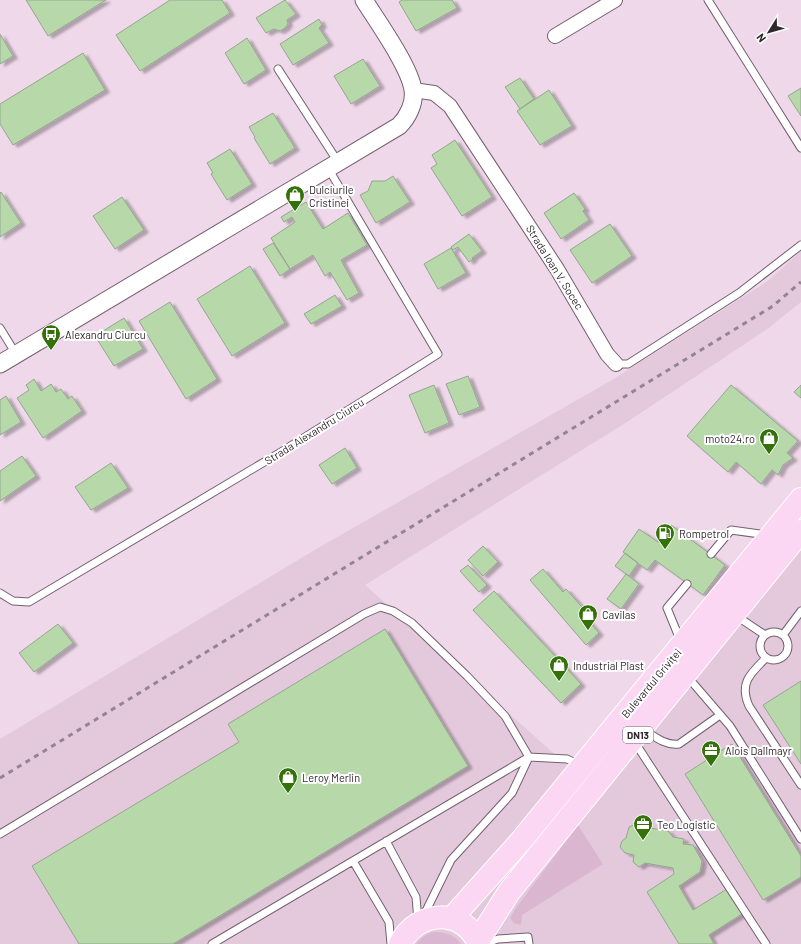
<svg xmlns="http://www.w3.org/2000/svg" width="801" height="944" font-family="Barlow,sans-serif">
<defs>
<filter id="shadow"><feDropShadow dx="4.5" dy="2.5" stdDeviation="1" flood-color="#0004"/></filter>
</defs>
<rect width="100%" height="100%" fill="#efd8e9"/>
<path fill="#e4c9dd" d="M801 251V302L766 330 627 422 365 585 569 767 801 493V944H0V739L318 548 612 380 768 281Z"/>
<path fill="#dab6d1" d="M578 825 603 864 522 915 521 925 514 923 510 918 516 908Z
M433 932C445 932 454 934 461 944H416L424 936Z"/>
<path fill="#b7d8a9" stroke="#96a591" filter="url(#shadow)" d="M26 0H106L48 36Z
M170 0H222L230 13 140 71 116 35Z
M285 0 296 14 287 20 288 24 285 28 280 31 274 29 266 33 256 18Z
M402 0H452L457 8 416 31 399 2Z
M319 19 322 25 319 28 329 43 293 65 280 44Z
M0 34 13 56 0 64Z
M247 38 266 70 244 84 225 53Z
M83 53 105 90 13 145 0 124V104Z
M363 59 380 86 351 104 334 76Z
M520 78 534 99 520 109 505 87Z
M801 88V116L788 96Z
M549 90 572 126 540 145 517 111Z
M273 113 295 148 270 164 254 138 255 137 249 127Z
M455 140 492 197 462 216 431 168 437 164 432 155Z
M230 149 252 184 227 200 211 174 213 173 207 163Z
M393 176 410 202 376 223 360 195 368 191 372 181H385Z
M1 192 21 223 0 237V193Z
M574 193 585 209 583 211 589 220 561 239 544 213Z
M122 197 144 230 115 249 93 216Z
M306 202 323 229 348 213 367 245 341 260 359 293 347 300 330 272 325 276 313 255 290 269 271 238 295 222 292 217 284 222 281 217Z
M610 224 632 256 592 283 570 250Z
M469 234 482 251 472 258 473 259 469 262 458 247 453 250 451 247Z
M273 243 290 269 280 276 263 249Z
M451 248 466 273 438 289 424 264Z
M250 266 285 323 232 356 197 299Z
M335 295 342 306 311 324 304 314Z
M170 302 217 379 186 399 139 321Z
M124 318 143 349 114 366 95 336Z
M468 376 480 407 459 415 446 384Z
M34 379 41 391 51 384 56 392 61 389 68 399 72 396 82 411 43 438 17 398 29 390 26 385Z
M434 385 449 423 425 433 409 395Z
M731 385 798 441 787 453 793 458 783 465 778 475 772 470 761 484 736 462 728 472 687 436Z
M801 385V398L794 392Z
M6 396 21 422 0 435V400Z
M345 448 357 468 332 484 319 465Z
M22 456 36 476 0 501V471Z
M111 463 128 488 91 510 75 487Z
M671 525 725 565 703 595 655 560 647 570 623 552 639 529 658 542Z
M483 546 498 562 483 576 468 560Z
M625 553 638 563 629 576 615 566Z
M468 565 487 585 479 592 460 571Z
M543 569 563 592 566 589 582 607 579 610 599 633 586 645 530 580Z
M626 574 639 584 621 609 607 599Z
M494 591 581 684 561 703 473 610Z
M58 624 73 643 34 672 19 653Z
M385 629 468 766 173 944H79L32 866 239 742 228 724Z
M801 681V764L763 705Z
M732 744 801 856V877L763 900 685 774 713 756 714 751 719 752Z
M636 824 639 826 668 831 673 837 684 839 683 844 693 845 702 861 700 872 679 886 693 910 727 889 742 914 709 935 714 944H679L647 892 674 874 673 868 645 863 639 867 633 862 634 855 625 853 620 847 622 841 626 838 629 827Z"/>
<g fill="none" stroke-linecap="round" stroke-linejoin="round">
<defs>
<path id="service" d="M708 0 801 148
M278 69 338 162
M0 328 16 354
M616 364H628L739 293 801 245
M711 554 731 530 767 535
M0 593 13 601 29 602 281 452 438 354 328 168
M735 615 765 635
M760 646a14 14 0 1 1 28 0a14 14 0 1 1-28 0Z
M783 635 801 611
M681 642 667 608 687 584
M766 658C750 674 739 683 749 706L801 785
M686 675 730 726 801 839
M643 729C654 736 665 746 679 744L720 715
M634 741 766 944
M0 834 364 614 380 607 393 611 412 623 467 676 505 716 529 757
M386 841 416 897 418 921
M353 861 389 922 391 944
M423 917 451 860 512 793 529 757
M212 944 529 757 567 759 580 765
M483 944 498 939 528 937 529 944"/>
<path id="minor" d="M555 36 615 0
M413 90 434 93 450 106 557 269 607 354 616 364"/>
<path id="tertiary" d="M0 364 399 126C408 117 415 103 413 90 410 67 377 21 364 0"/>
<path id="primary" d="M451 919 520 842 801 499
M478 941 509 892 801 531
M400 944C417 910 463 907 479 944"/>
</defs>
<use href="#service" stroke="#73606e" stroke-width="9"/>
<use href="#minor" stroke="#73606e" stroke-width="16"/>
<use href="#tertiary" stroke="#73606e" stroke-width="19"/>
<use href="#primary" stroke="#fff" stroke-width="24"/>
<use href="#service" stroke="#fff" stroke-width="7"/>
<use href="#minor" stroke="#fff" stroke-width="14"/>
<use href="#tertiary" stroke="#fff" stroke-width="17"/>
<use href="#primary" stroke="#fcd7f3" stroke-width="22"/>
<path stroke="#958491" stroke-width="3" stroke-dasharray="5 5" stroke-linecap="butt" d="M0 778 773 306 801 282"/>
</g>
<defs>
<symbol id="shop-pin" viewBox="-11 -11 22 30"><path d="M0 17L-7.5 6A9.5 9.5 0 1 1 7.5 6Z" fill="#347209" stroke="#fff"/><path d="M-5-2.5h2.3a2.7 3.5 0 0 1 5.4 0H5L5.5 6h-11ZM-1.5-2.5h3a1.5 2.3 0 0 0-3 0Z" fill="#fff"/></symbol>
<symbol id="bus-pin" viewBox="-11 -11 22 30"><path d="M0 17L-7.5 6A9.5 9.5 0 1 1 7.5 6Z" fill="#347209" stroke="#fff"/><path d="M-5-6H5V4H4V6H2V4H-2V6H-4V4H-5ZM-3.5-4V0h7V-4ZM-3.5 1.2v1.5H-2V1.2ZM2 1.2v1.5H3.5V1.2Z" fill="#fff"/></symbol>
<symbol id="fuel-pin" viewBox="-11 -11 22 30"><path d="M0 17L-7.5 6A9.5 9.5 0 1 1 7.5 6Z" fill="#347209" stroke="#fff"/><path d="M-5.5-6h7V0h2V4h1.3V-2.5L3-4.5l.8-.8L6-3V5H2.5V1h-1V6h-7ZM-4.2-4.7v3.2H.2V-4.7Z" fill="#fff"/></symbol>
<symbol id="office-pin" viewBox="-11 -11 22 30"><path d="M0 17L-7.5 6A9.5 9.5 0 1 1 7.5 6Z" fill="#347209" stroke="#fff"/><path d="M-6-3h4V-5.5h4V-3h4V5H-6ZM-1-4.5V-3h2v-1.5ZM-6 0V1H6V0Z" fill="#fff"/></symbol>
</defs>
<g fill-rule="evenodd">
<use href="#shop-pin" x="284" y="184" width="22" height="30"/>
<use href="#bus-pin" x="40" y="323" width="22" height="30"/>
<use href="#shop-pin" x="758" y="427" width="22" height="30"/>
<use href="#fuel-pin" x="654" y="522" width="22" height="30"/>
<use href="#shop-pin" x="577" y="603" width="22" height="30"/>
<use href="#shop-pin" x="548" y="654" width="22" height="30"/>
<use href="#office-pin" x="700" y="739" width="22" height="30"/>
<use href="#shop-pin" x="277" y="766" width="22" height="30"/>
<use href="#office-pin" x="632" y="813" width="22" height="30"/>
</g>
<g text-anchor="middle" dominant-baseline="central" stroke-width="4" stroke-linejoin="round" paint-order="stroke">
<rect fill="#fff" stroke="#6e686d" stroke-width="1" x="623" y="727" width="30" height="16" rx="3"/>
<g font-size="10" font-weight="bold" fill="#30272e">
<text x="638" y="735">DN13</text>
</g>
<g font-size="11" fill="#30272e" stroke="#fff" text-anchor="start">
<text x="309" y="189">Dulciurile<tspan x="309" dy="13">Cristinei</tspan></text>
<text x="65" y="334">Alexandru Ciurcu</text>
<text x="755" y="438" text-anchor="end">moto24.ro</text>
<text x="679" y="533">Rompetrol</text>
<text x="602" y="614">Cavilas</text>
<text x="573" y="665">Industrial Plast</text>
<text x="725" y="750">Alois Dallmayr</text>
<text x="302" y="777">Leroy Merlin</text>
<text x="657" y="824">Teo Logistic</text>
</g>
<g font-size="11" fill="#30272e" stroke="#fff">
<text transform="translate(555 267) rotate(58)">Strada Ioan V. Socec</text>
<text transform="translate(314 431) rotate(-32)">Strada Alexandru Ciurcu</text>
<text transform="translate(651 683) rotate(-50)">Bulevardul Griviței</text>
</g>
</g>
<g transform="translate(769 32) rotate(233)" stroke="#ffffff" stroke-width="3" paint-order="stroke">
<path d="M0-3L7 15L0 10L-7 15Z" fill="#30272e"/>
<text y="-6" font-size="11" font-weight="bold" text-anchor="middle" fill="#30272e">N</text>
</g>
</svg>
